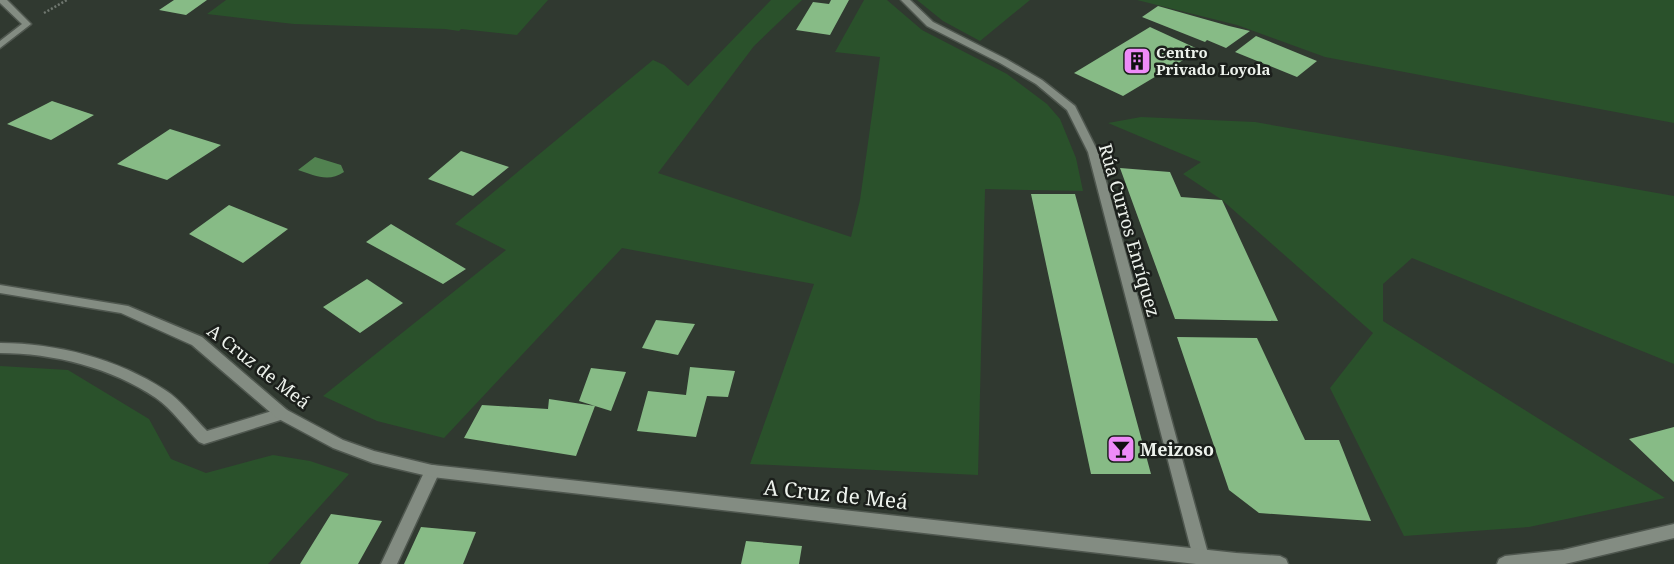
<svg xmlns="http://www.w3.org/2000/svg" width="1674" height="564" font-family="'Noto Serif',serif">
<rect width="100%" height="100%" fill="#303930"/>
<path fill="#2a512b" d="M226 0H548L517 35 461 29 459 31 445 29 294 24 207 14Z
M771 0H802L754 46 658 173 851 237 860 200 880 57 835 52 864 0H887L922 30 1007 74 1047 104 1060 119 1076 158 1083 191 985 189 978 475 750 464 814 284 622 248 444 438 377 421 323 396 506 250 455 224 653 60 664 65 688 86Z
M917 0H1030L980 41 943 21Z
M1137 0H1674V123L1325 57 1237 25Z
M1141 117 1255 122 1674 196V364L1412 258 1383 284V321L1665 498 1529 527 1404 536 1330 388 1373 333 1222 200 1183 174 1201 162 1108 123Z
M0 366 68 370 149 419 171 459 206 473 273 455 310 461 349 474 268 564H0Z"/>
<path fill="#518250" d="M315 157 341 165 344 172C328 183 314 175 298 170Z"/>
<path fill="#87bb86" d="M174 0H207L186 15 159 10Z
M831 0H849L830 35 796 30 813 2 829 4Z
M1158 6 1229 26 1250 31 1226 48 1207 40 1205 42 1142 17Z
M1150 27 1200 50 1123 96 1074 73Z
M1256 36 1317 61 1297 77 1235 52Z
M52 101 94 115 51 140 7 124Z
M170 129 221 145 167 180 117 164Z
M461 151 509 167 473 196 428 179Z
M1120 168 1170 172 1181 197 1222 200 1278 321 1175 319Z
M1031 194H1075L1151 474H1091Z
M229 205 288 229 243 263 189 234Z
M391 224 466 269 443 284 366 242Z
M367 279 403 303 360 333 323 307Z
M656 320 695 324 678 355 642 348Z
M1177 337 1257 338 1305 440H1339L1371 521 1259 513 1229 490Z
M690 367 735 371 728 397 707 396 696 437 637 431 648 391 686 395Z
M591 368 626 372 611 411 579 401Z
M549 399 595 406 576 456 464 438 482 405 548 409Z
M1674 427V482L1629 439Z
M331 514 382 521 358 564H300Z
M421 527 476 532 463 564H404Z
M746 541 802 546 799 564H741Z"/>
<g fill="none" stroke-linecap="round" stroke-linejoin="round">
<defs>
<path id="service" d="M0 0H7L31 24 0 48V41L22 24 0 3Z"/>
<path id="minor" d="M901 0H910L933 22 1006 59 1042 80 1075 106 1098 152 1209 557 1207 562 1202 564 1195 562 1193 557 1088 152 1067 110 1036 84 1000 63 927 26Z
M0 343C57 343 118 359 165 390 181 400 194 418 207 431L282 408 287 410 289 414 287 418 204 444 199 442C185 428 172 409 156 398 112 368 53 353 0 353Z
M432 465 437 466 440 471 397 564H381L427 466Z"/>
<path id="tertiary" d="M0 285 128 306 202 337 287 410 343 440 374 451 432 465 1236 553 1280 556 1286 559 1288 564H1196L432 477 373 463 333 448 277 418 192 345 121 313 0 293Z
M1674 524V538L1565 564H1497L1499 559 1505 556 1563 550Z"/>
</defs>
<use href="#service" stroke="#4f574f" stroke-width="3"/>
<use href="#minor" stroke="#4f574f" stroke-width="3"/>
<use href="#tertiary" stroke="#4f574f" stroke-width="3"/>
<path stroke="#707870" stroke-width="2.5" stroke-dasharray="2 2" stroke-linecap="butt" d="M44 13 67 0"/>
<use href="#service" fill="#838c82" fill-rule="evenodd"/>
<use href="#minor" fill="#838c82" fill-rule="evenodd"/>
<use href="#tertiary" fill="#838c82" fill-rule="evenodd"/>
</g>
<defs>
<symbol id="building-square" viewBox="-11 -11 22 22"><rect x="-9" y="-9" width="18" height="18" rx="4" fill="#ee8bf8" stroke="#1b1f1b"/><path d="M-4-6H4V6H1V3H-1V6H-4ZM-2.5-4.3h1.7v1.8h-1.7ZM.8-4.3h1.7v1.8H.8ZM-2.5-1h1.7V.8h-1.7ZM.8-1h1.7V.8H.8Z" fill="#111"/></symbol>
<symbol id="bar-square" viewBox="-11 -11 22 22"><rect x="-9" y="-9" width="18" height="18" rx="4" fill="#ee8bf8" stroke="#1b1f1b"/><path d="M-6-5H6L.8 .8V4.5H3.5V6h-7V4.5H-.8V.8Z" fill="#111"/></symbol>
</defs>
<g fill-rule="evenodd">
<use href="#building-square" x="1121" y="45" width="32" height="32"/>
<use href="#bar-square" x="1105" y="433" width="32" height="32"/>
</g>
<g text-anchor="middle" dominant-baseline="central" stroke-width="5" stroke-linejoin="round" paint-order="stroke">
<g font-size="15" font-weight="bold" fill="#edf2ec" stroke="#1b1f1b" text-anchor="start">
<text x="1156" y="52">Centro<tspan x="1156" dy="17">Privado Loyola</tspan></text>
</g>
<g font-size="18" fill="#edf2ec" stroke="#1b1f1b">
<text transform="translate(1130 230) rotate(74)">Rúa Curros Enríquez</text>
<text transform="translate(259 366) rotate(38)">A Cruz de Meá</text>
</g>
<g font-size="18" font-weight="bold" fill="#edf2ec" stroke="#1b1f1b" text-anchor="start">
<text x="1140" y="449">Meizoso</text>
</g>
<g font-size="21" fill="#edf2ec" stroke="#1b1f1b">
<text transform="translate(836 494) rotate(6)">A Cruz de Meá</text>
</g>
</g>
</svg>
